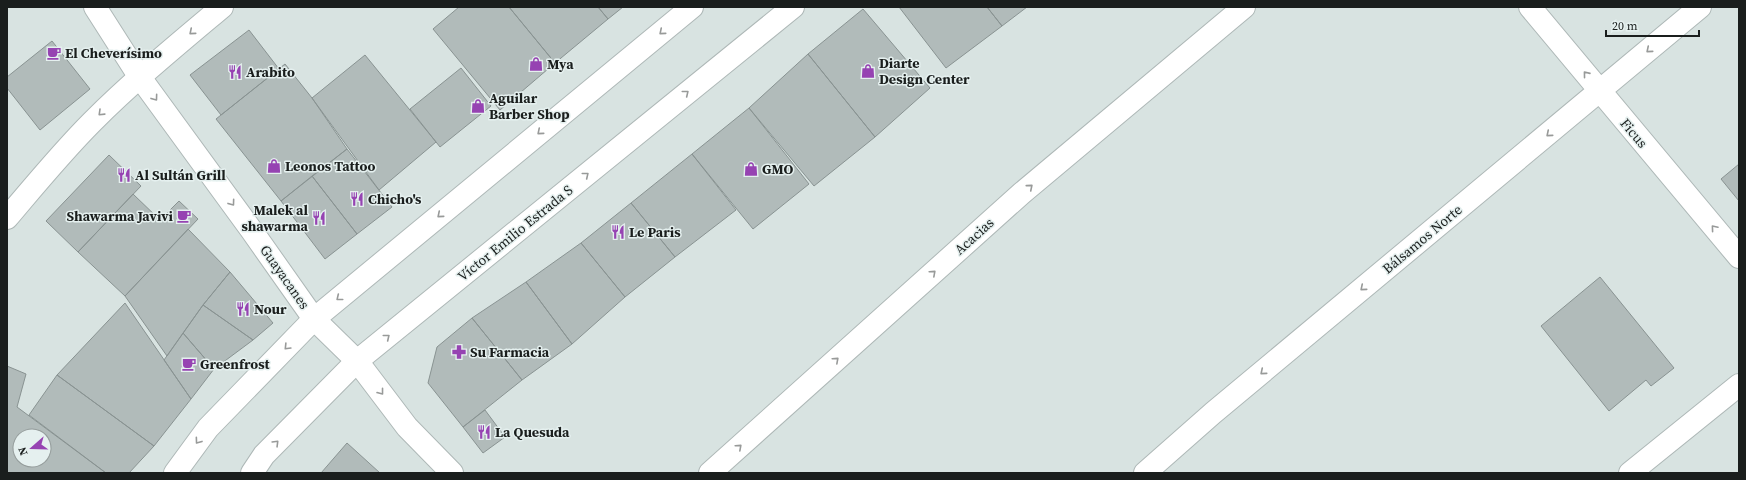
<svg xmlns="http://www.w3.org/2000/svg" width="1746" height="480" font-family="'Source Serif 4',serif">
<rect width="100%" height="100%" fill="#d8e3e1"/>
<path fill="#b1bbba" stroke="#899392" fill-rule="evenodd" d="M459 7H509L555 63 500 110 433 29Z
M509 7H598L608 19 555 63Z
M598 7H623L608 19Z
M899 7H987L1002 26 946 68Z
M987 7H1027L1002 26Z
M863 9 930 88 875 137 808 54Z
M249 30 279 69 221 115 190 75Z
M52 41 90 89 40 130 7 88V77Z
M808 54 875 137 814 186 749 108Z
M365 55 436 142 379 190 312 98Z
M285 64 312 98 347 149 281 201 216 119Z
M461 68 491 106 440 147 410 109Z
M749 108 809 184 753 229 692 154Z
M347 149 392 207 357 234 312 176Z
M692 154 736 210 675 257 631 203Z
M109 155 141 186 78 252 46 221Z
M1739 164V201L1721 179Z
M312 176 357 234 325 259 281 201Z
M133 194 160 220 179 201 198 219 125 296 78 252Z
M631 203 675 257 625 297 581 243Z
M188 229 230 272 203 305 167 356 125 296Z
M581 243 625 297 572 344 526 282Z
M230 272 273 323 253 340 203 305Z
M1600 277 1674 368 1651 386 1646 380 1609 411 1541 326Z
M526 282 572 344 522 380 472 318Z
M125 303 191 399 154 446 57 375Z
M203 305 253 340 214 369 183 333Z
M472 318 522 380 463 427 428 383 437 347Z
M183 333 214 369 191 399 164 360Z
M7 366 26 374 17 407 106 473H7ZM20 436H44V460H20Z
M57 375 154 446 129 473H106L29 415Z
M485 410 505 437 483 453 463 427Z
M347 443 380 473H321Z"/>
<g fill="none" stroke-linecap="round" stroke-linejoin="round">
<defs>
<path id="minor" d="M1530 7 1739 257
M7 218C35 185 62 152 92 122 133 81 178 44 222 7
M710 473 1022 193 1244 7
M1145 473 1213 413 1700 7"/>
<path id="tertiary" d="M95 7 139 76 252 231 314 319 357 361 407 427 452 473
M1630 473 1739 385"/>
<path id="secondary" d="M175 473 208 428 314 319 692 7
M252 473 264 455 357 361 793 7"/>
</defs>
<use href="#minor" stroke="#aeb8b7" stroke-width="24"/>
<use href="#tertiary" stroke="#aeb8b7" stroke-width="24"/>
<use href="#secondary" stroke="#aeb8b7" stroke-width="24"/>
<use href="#minor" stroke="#fff" stroke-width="22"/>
<use href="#tertiary" stroke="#fff" stroke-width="22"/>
<use href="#secondary" stroke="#fff" stroke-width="22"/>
</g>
<defs><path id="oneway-chevron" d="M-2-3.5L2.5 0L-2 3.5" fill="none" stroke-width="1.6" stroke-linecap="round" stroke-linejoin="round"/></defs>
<g stroke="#989a99">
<use href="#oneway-chevron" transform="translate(192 32) rotate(140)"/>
<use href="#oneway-chevron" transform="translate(662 32) rotate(140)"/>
<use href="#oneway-chevron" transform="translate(1649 50) rotate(140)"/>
<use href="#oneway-chevron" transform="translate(1586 74) rotate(-129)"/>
<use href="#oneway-chevron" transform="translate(686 93) rotate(-39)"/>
<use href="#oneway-chevron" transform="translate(155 98) rotate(54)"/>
<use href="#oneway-chevron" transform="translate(101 113) rotate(136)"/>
<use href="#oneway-chevron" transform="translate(540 132) rotate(140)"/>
<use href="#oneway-chevron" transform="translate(1549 134) rotate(140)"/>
<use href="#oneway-chevron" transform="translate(586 175) rotate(-39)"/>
<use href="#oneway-chevron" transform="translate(1030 187) rotate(-40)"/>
<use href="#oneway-chevron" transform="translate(232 203) rotate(54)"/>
<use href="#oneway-chevron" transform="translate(440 215) rotate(140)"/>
<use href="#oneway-chevron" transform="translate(1714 228) rotate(-130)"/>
<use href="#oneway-chevron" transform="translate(933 273) rotate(-42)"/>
<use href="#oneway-chevron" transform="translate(1363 288) rotate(140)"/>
<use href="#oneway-chevron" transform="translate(339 298) rotate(141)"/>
<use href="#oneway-chevron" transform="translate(387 337) rotate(-39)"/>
<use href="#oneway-chevron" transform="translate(287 347) rotate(134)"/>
<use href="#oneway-chevron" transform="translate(836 360) rotate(-42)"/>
<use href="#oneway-chevron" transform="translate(1263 372) rotate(140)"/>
<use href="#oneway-chevron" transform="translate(381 392) rotate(52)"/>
<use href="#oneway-chevron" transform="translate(198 441) rotate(126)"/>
<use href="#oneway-chevron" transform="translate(276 443) rotate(-45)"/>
<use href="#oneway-chevron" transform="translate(739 447) rotate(-42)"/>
</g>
<defs>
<symbol id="cafe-bare" viewBox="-9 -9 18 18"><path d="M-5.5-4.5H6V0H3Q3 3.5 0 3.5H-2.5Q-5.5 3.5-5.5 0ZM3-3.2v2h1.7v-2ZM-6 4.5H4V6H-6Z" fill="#9643b2" stroke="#e5f0ef" stroke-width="2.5" paint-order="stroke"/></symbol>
<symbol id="shop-bare" viewBox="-9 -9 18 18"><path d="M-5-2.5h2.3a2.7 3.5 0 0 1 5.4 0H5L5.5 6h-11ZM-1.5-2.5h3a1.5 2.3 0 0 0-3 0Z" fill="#9643b2" stroke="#e5f0ef" stroke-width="2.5" paint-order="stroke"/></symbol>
<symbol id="restaurant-bare" viewBox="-9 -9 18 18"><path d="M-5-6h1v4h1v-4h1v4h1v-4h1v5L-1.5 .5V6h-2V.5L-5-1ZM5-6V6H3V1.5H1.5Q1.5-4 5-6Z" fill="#9643b2" stroke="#e5f0ef" stroke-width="2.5" paint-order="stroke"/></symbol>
<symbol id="pharmacy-bare" viewBox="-9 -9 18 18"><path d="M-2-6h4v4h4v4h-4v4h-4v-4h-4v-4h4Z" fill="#9643b2" stroke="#e5f0ef" stroke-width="2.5" paint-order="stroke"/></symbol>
</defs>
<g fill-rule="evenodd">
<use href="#cafe-bare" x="44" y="43" width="20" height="20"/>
<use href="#shop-bare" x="526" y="54" width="20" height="20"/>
<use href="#shop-bare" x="858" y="61" width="20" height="20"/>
<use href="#restaurant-bare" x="225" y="62" width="20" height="20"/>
<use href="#shop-bare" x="468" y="96" width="20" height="20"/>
<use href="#shop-bare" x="264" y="156" width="20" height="20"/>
<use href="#shop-bare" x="741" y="159" width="20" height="20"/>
<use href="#restaurant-bare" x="114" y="165" width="20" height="20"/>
<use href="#restaurant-bare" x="347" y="189" width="20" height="20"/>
<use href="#cafe-bare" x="174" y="206" width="20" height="20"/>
<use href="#restaurant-bare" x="309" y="208" width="20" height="20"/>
<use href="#restaurant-bare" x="608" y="222" width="20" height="20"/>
<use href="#restaurant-bare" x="233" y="299" width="20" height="20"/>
<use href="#pharmacy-bare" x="449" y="342" width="20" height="20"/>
<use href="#cafe-bare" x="179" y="354" width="20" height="20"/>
<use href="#restaurant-bare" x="474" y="422" width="20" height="20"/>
</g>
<g text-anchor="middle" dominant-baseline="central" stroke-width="3" stroke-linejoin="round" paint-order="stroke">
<g font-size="14" font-weight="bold" fill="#1a1e1d" stroke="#e5f0ef" text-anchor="start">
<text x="65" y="53">El Cheverísimo</text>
<text x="879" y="63">Diarte<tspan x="879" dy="16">Design Center</tspan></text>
<text x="547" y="64">Mya</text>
<text x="246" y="72">Arabito</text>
<text x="489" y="98">Aguilar<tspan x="489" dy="16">Barber Shop</tspan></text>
<text x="285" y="166">Leonos Tattoo</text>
<text x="762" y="169">GMO</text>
<text x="135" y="175">Al Sultán Grill</text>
<text x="368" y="199">Chicho's</text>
<text x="308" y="210" text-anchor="end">Malek al<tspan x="308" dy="16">shawarma</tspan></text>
<text x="173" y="216" text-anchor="end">Shawarma Javivi</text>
<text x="629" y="232">Le Paris</text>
<text x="254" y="309">Nour</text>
<text x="470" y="352">Su Farmacia</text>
<text x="200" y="364">Greenfrost</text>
<text x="495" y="432">La Quesuda</text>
</g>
<g font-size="14" fill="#1a1e1d" stroke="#e5f0ef">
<text transform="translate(1634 133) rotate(50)">Ficus</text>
<text transform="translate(515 233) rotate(-39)">Víctor Emilio Estrada S</text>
<text transform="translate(974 236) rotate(-42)">Acacias</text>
<text transform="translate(1422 239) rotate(-40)">Bálsamos Norte</text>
<text transform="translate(285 277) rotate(55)">Guayacanes</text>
</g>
</g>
<rect width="1746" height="480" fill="none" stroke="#1a1e1d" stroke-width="16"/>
<g transform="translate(32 448) rotate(250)"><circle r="19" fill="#e5f0ef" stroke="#949c9b"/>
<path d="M0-3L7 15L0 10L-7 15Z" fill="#9643b2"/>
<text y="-6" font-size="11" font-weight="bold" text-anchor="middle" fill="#1a1e1d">N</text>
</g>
<path d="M1606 30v6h93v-6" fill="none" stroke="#1a1e1d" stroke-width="2"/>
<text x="1612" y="30" font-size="12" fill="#1a1e1d" stroke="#e5f0ef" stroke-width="3" paint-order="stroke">20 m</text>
</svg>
